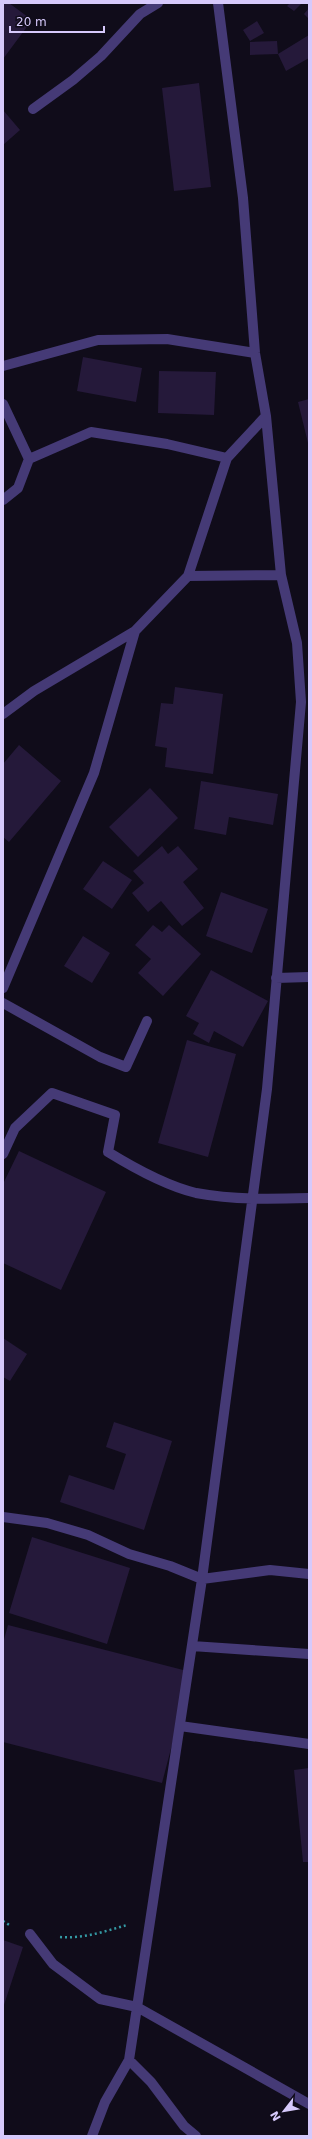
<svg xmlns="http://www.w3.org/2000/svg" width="312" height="2139" font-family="'DejaVu Sans',sans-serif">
<rect width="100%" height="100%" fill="#100c1a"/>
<path fill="#25193a" d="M3 3H9L32 20 3 59Z
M290 3H302L294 11 287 6Z
M309 8V19L304 14Z
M257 21 264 33 250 41 243 30Z
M309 35V58L286 71 278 54Z
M277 41 278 54 250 55V42Z
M199 83 211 187 174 191 162 88Z
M3 110 20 130 3 145Z
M83 357 142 368 136 402 77 391Z
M159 371 216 372 214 415 158 413Z
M309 399V443H308L298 402Z
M175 687 223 694 213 774 165 767 167 748 155 746 161 703 173 704Z
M19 745 61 781 9 842 3 837V764Z
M201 781 278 794 273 825 229 817 226 835 194 829Z
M150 788 178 818 138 857 109 827Z
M162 846 168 854 178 846 198 869 183 882 204 908 182 926 161 901 148 912 132 893 144 883 133 871Z
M103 861 132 880 112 909 83 889Z
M221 892 268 909 252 953 206 936Z
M153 925 162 932 169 925 201 954 163 996 138 973 151 959 135 945Z
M83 936 110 953 92 983 64 966Z
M211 970 268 1001 243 1047 214 1031 209 1043 193 1034 199 1023 186 1016Z
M187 1040 236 1054 208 1157 158 1143Z
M19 1151 106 1192 61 1290 3 1263V1184Z
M3 1338 27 1354 10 1381 3 1377Z
M114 1422 172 1441 144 1530 60 1502 69 1475 114 1490 126 1454 106 1447Z
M32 1537 130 1568 107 1644 9 1613Z
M8 1625 191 1672 162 1783 3 1742V1643Z
M309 1768V1862H303L294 1770Z
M3 1940 23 1947 3 2008Z"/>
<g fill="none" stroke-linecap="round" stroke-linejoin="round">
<path stroke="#349aa4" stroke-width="2.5" stroke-dasharray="2 3" stroke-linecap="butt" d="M3 1921 11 1926
M60 1937C83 1939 106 1931 127 1925"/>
<path stroke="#453a76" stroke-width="10" d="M33 109 73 80 101 56 140 14 158 3
M3 366 98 340 167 339 255 353
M3 404 29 459
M3 500 18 488 29 459 91 432 167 444 227 458
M188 576 281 575
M3 714 34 691 135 631 188 576 227 458 266 416
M276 978 309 977
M3 988 94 773 135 631
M3 1003 100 1057 126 1067 147 1021
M3 1154 15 1128 52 1093 115 1115 108 1152C134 1168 167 1186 196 1193 234 1200 271 1199 309 1198
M3 1517 47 1523 88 1535 129 1554 170 1566 202 1579 270 1570 309 1574
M192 1646 309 1654
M180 1726 309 1744
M30 1934 53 1964 100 1999 137 2007 309 2104
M129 2060 151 2082 184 2126 196 2136
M92 2136 105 2102 129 2060 202 1579 267 1089 301 702 297 643 281 575 266 416 255 353 243 198 218 3"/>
</g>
<rect width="312" height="2139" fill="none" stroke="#d6c9fb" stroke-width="8"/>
<g transform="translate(284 2111) rotate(239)" stroke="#100c1a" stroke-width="3" paint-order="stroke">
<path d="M0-3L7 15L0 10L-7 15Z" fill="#d6c9fb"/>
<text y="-6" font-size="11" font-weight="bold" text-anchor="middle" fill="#d6c9fb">N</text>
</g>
<path d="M10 26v6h94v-6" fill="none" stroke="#d6c9fb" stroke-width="2"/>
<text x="16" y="26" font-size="12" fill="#d6c9fb" stroke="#100c1a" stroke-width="3" paint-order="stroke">20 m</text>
</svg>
